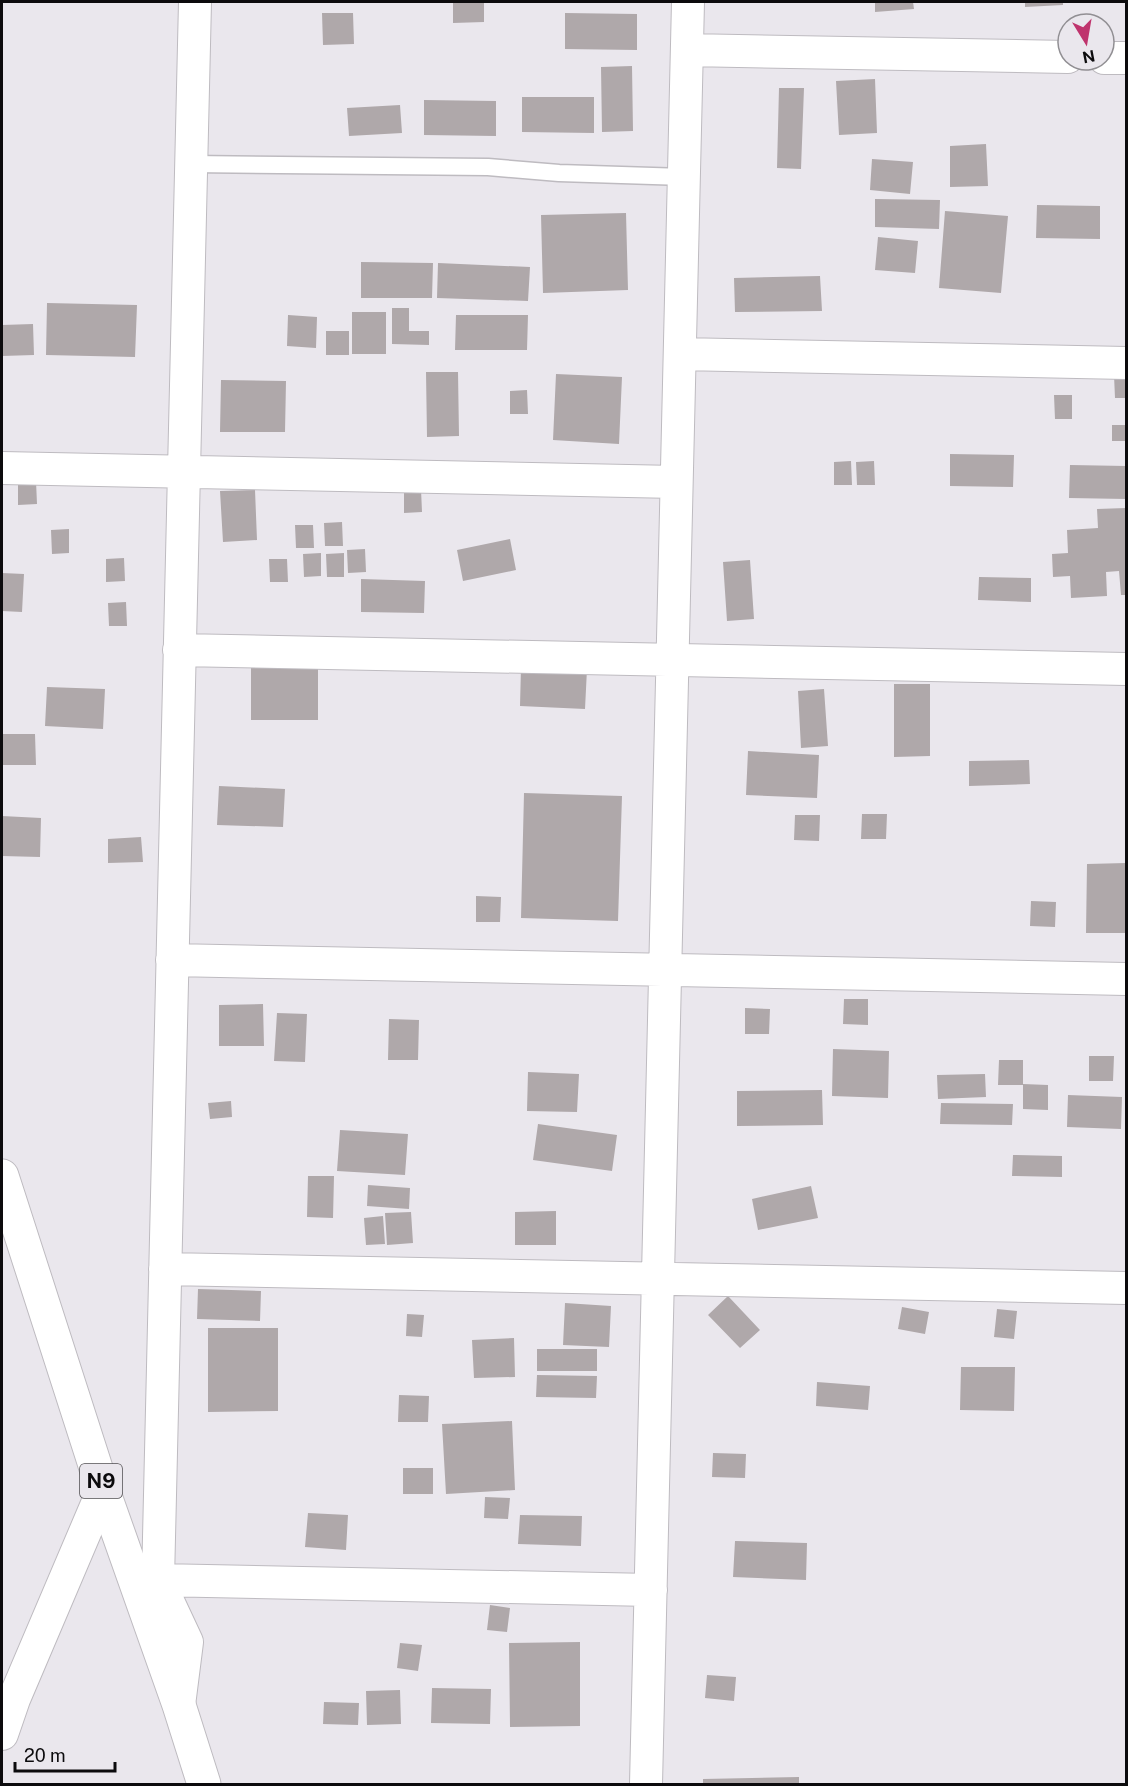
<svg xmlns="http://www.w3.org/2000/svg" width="1128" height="1786" font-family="'Public Sans',sans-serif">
<rect width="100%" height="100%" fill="#eae7ed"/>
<path fill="#afa8aa" d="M453 2H484V22L453 23Z
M875 2H913L914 9 875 12Z
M1025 2H1063V5L1025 7Z
M322 13H353L354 44 323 45Z
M565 13 637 14V50L565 49Z
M632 66 633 131 602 132 601 67Z
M875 79 877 133 839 135 836 81Z
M779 88H804L801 169 777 168Z
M522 97H594V133L522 132Z
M424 100 496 101V136L424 135Z
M400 105 402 133 349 136 347 108Z
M986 144 988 186 950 187V146Z
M872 159 913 162 910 194 870 190Z
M875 199 940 200 939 229 875 227Z
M1037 205 1100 206V239L1036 238Z
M945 211 1008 216 1001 293 939 288Z
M626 213 628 290 543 293 541 215Z
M878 237 918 241 915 273 875 270Z
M361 262 433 263 432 298H361Z
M438 263 530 267 528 301 437 298Z
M820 276 822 311 735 312 734 278Z
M47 303 137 305 135 357 46 355Z
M392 308H409V331H429V345L392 344Z
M352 312H386V354H352Z
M288 315 317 317 316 348 287 346Z
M456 315H528L527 350H455Z
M33 324 34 355 2 356V325Z
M326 331H349V355H326Z
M426 372H458L459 436 427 437Z
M556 374 622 377 619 444 553 440Z
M1114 375H1126V398H1115Z
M221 380 286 381 285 432H220Z
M527 390 528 414H510V391Z
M1054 395H1072V419H1055Z
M1112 425H1126V441H1112Z
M950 454 1014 455 1013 487 950 486Z
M851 461 852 485H834V462Z
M874 461 875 485H857L856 462Z
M1070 465 1126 466V499L1069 498Z
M36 481 37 504 18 505V482Z
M404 489H421L422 512 404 513Z
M255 490 257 540 223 542 220 491Z
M1126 508V595H1121L1119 571 1106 572 1107 596 1071 598 1070 576 1053 577 1052 554 1068 553 1067 530 1098 528 1097 509Z
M342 522 343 546H325L324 523Z
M295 525H313L314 548H296Z
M69 529V553L52 554 51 530Z
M510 539 516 570 463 581 457 550Z
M365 549 366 572 348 573 347 550Z
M321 553V576L304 577 303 554Z
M344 553V577H327L326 554Z
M124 558 125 581 106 582V559Z
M269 559H287L288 582H270Z
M750 560 754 619 727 621 723 562Z
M2 573 24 574 22 612 2 611Z
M979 577 1031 578V602L978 600Z
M361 579 425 581 424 613 361 612Z
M126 602 127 626H109L108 603Z
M251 665H318V720H251Z
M521 667 587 669 585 709 520 706Z
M894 684H930V756L894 757Z
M47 687 105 689 103 729 45 726Z
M824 689 828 746 801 748 798 691Z
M2 734H35L36 765H2Z
M748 751 819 755 817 798 746 795Z
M1029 760 1030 784 969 786V761Z
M219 786 285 789 283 827 217 825Z
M524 793 622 796 618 921 521 918Z
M862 814H887L886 839H861Z
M795 815H820L819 841 794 840Z
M2 816 41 818 40 857 2 856Z
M141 837 143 862 108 863V839Z
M1126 863V933H1086L1087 864Z
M476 896 501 897 500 922H476Z
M1031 901 1056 902 1055 927 1030 926Z
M844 999H868V1025L843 1024Z
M263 1004 264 1046H219V1005Z
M745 1008 770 1009 769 1034H745Z
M277 1013 307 1014 305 1062 274 1061Z
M389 1019 419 1020 418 1060H388Z
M833 1049 889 1051 888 1098 832 1096Z
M1089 1056H1114L1113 1081H1089Z
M999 1060H1023V1085H998Z
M528 1072 579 1074 577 1112 527 1111Z
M985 1074 986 1097 938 1099 937 1075Z
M1023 1084 1048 1085V1110L1023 1109Z
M822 1090 823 1125 737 1126V1091Z
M1068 1095 1122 1097 1121 1129 1067 1127Z
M231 1101 232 1117 210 1119 208 1103Z
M941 1103 1013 1104 1012 1125 940 1124Z
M538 1124 617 1135 612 1171 533 1160Z
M340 1130 408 1134 405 1175 337 1171Z
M1013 1155 1062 1156V1177L1012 1176Z
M308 1176H334L333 1218 307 1217Z
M368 1185 410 1188 409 1209 367 1206Z
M811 1186 818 1218 758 1230 752 1199Z
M556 1211V1245H515V1212Z
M411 1212 413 1243 387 1245 385 1213Z
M383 1216 385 1244 366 1245 364 1218Z
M198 1289 261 1291 260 1321 197 1319Z
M728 1296 760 1330 740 1348 708 1315Z
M565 1303 611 1306 609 1347 563 1345Z
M902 1307 929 1312 925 1334 898 1329Z
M997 1309 1017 1311 1014 1339 994 1337Z
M407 1314 424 1315 422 1337 406 1336Z
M208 1328H278V1411L208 1412Z
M514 1338 515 1377 474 1378 472 1340Z
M537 1349H597V1371H537Z
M961 1367H1015L1014 1411 960 1410Z
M537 1375 597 1376 596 1398 536 1397Z
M817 1382 870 1386 868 1410 816 1406Z
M399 1395 429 1396 428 1422H398Z
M512 1421 515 1490 446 1494 442 1424Z
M713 1453 746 1454 745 1478 712 1477Z
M403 1468H433V1494H403Z
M485 1497 510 1498 508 1519 484 1518Z
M308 1513 348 1515 346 1550 305 1547Z
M520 1515 582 1516 581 1546 518 1544Z
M735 1541 807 1543 806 1580 733 1577Z
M490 1605 510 1608 507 1632 487 1630Z
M580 1642V1726L510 1727 509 1643Z
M400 1643 422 1645 418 1671 397 1668Z
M707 1675 736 1677 734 1701 705 1698Z
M432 1688 491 1689 490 1724 431 1723Z
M400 1690 401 1724 367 1725 366 1691Z
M324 1702 359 1703 358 1725 323 1724Z
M799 1777V1784H703V1779Z"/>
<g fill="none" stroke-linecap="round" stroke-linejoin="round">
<defs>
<path id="service" d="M191 164 488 167 559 173 684 177"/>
<path id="minor" d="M687 50 1068 57
M1104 58H1126
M680 354 1126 363
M2 468 676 482
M179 650 1126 669
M172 960 1126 979
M165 1269 1126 1288
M158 1580 651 1590
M179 1705 187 1642 158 1580 195 2
M2 1734 14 1699 103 1490
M646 1784 688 2"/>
<path id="primary" d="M2 1176 103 1490 179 1705 204 1784"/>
</defs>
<use href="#service" stroke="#bebbc0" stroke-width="19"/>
<use href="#minor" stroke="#bebbc0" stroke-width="34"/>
<use href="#primary" stroke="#bebbc0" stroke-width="35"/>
<use href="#service" stroke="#fff" stroke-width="16"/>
<use href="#minor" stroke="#fff" stroke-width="32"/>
<use href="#primary" stroke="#fff" stroke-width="33"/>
</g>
<g text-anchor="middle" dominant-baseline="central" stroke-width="4.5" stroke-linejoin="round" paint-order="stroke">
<rect fill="#eae7ed" stroke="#4f4d50" stroke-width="1.5" x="80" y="1464" width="42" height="34" rx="4.5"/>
<g font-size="20" font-weight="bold" fill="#0c0b0d">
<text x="101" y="1481">N9</text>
</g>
</g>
<rect width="1128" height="1786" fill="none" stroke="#0c0b0d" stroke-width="6"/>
<g transform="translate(1086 42) rotate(169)"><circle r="28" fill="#eae7ed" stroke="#918f93" stroke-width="1.5"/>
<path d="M0-4.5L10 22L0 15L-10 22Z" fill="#bf346d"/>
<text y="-9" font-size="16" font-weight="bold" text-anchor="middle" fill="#0c0b0d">N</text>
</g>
<path d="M15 1762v9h100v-9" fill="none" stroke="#0c0b0d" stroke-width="3"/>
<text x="24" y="1762" font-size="18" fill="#0c0b0d" stroke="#eae7ed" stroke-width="4.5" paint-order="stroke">20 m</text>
</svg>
